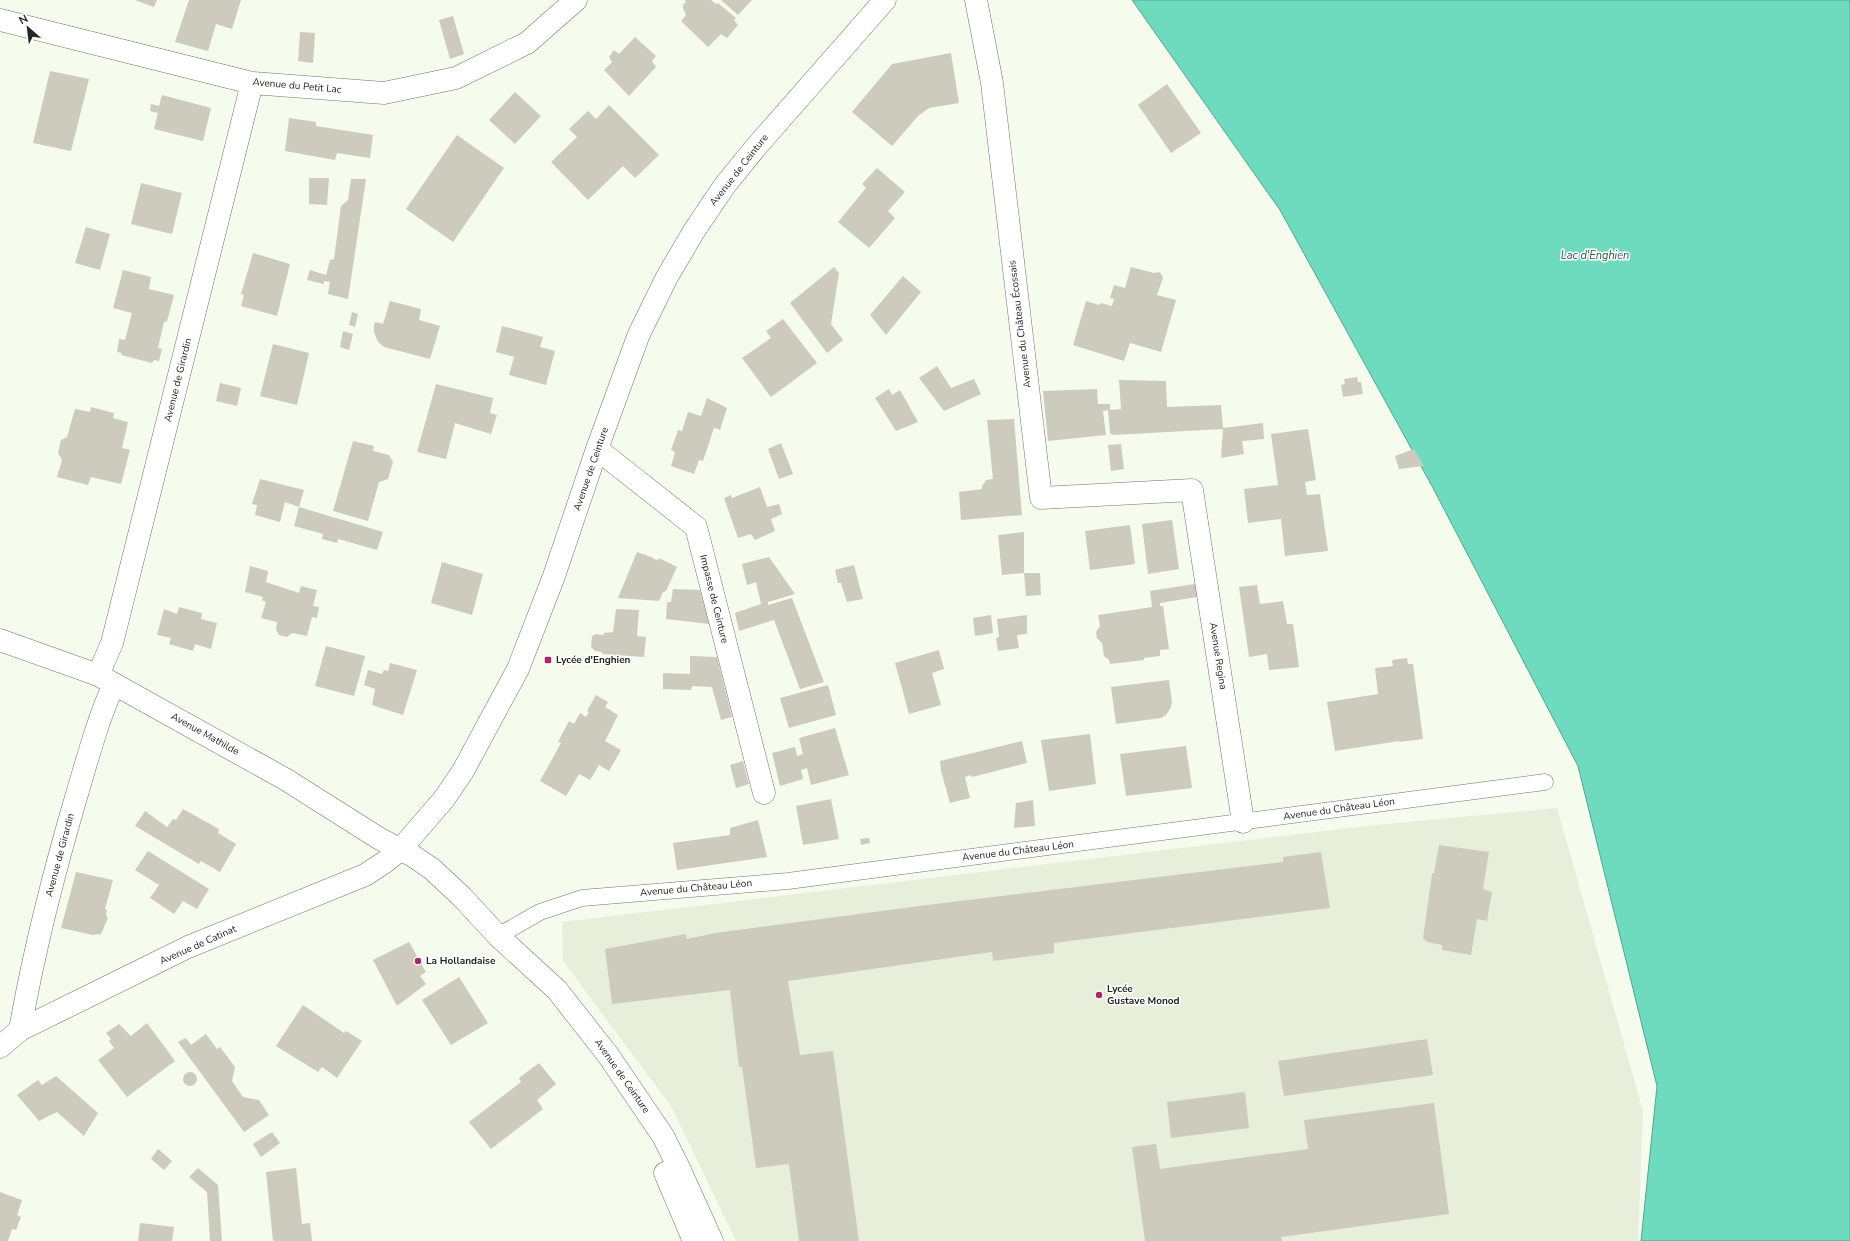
<svg xmlns="http://www.w3.org/2000/svg" width="1850" height="1241" font-family="'Nunito Sans',sans-serif">
<rect width="100%" height="100%" fill="#f5fbed"/>
<path fill="#e7efda" d="M1557 808 1643 1111 1638 1241H736L671 1106 563 961 562 922 1375 825Z"/>
<path fill="#6edabe" stroke="#58a48f" d="M1132 0H1850V1241H1641L1657 1086 1578 766 1432 486 1280 210Z"/>
<path fill="#cdcbbd" d="M135 0H157L154 7Z
M189 0H241L232 29 216 24 208 51 175 42Z
M685 0H711L716 4 718 3 736 18 734 20 738 25 727 38 721 34 708 47 681 21 686 15 683 8V5L686 2Z
M721 0H752L738 15Z
M453 16 464 54 450 59 439 20Z
M300 32 315 33 313 63 298 61Z
M635 37 656 56 652 61 656 67 629 96 604 70 612 62 609 57 614 50 619 54Z
M951 53 959 103 929 108 918 116 892 146 852 112 892 64Z
M50 71 89 79 71 151 33 143Z
M1167 84 1201 133 1171 153 1138 105Z
M515 92 541 116 515 144 489 120Z
M162 95 211 108 203 141 154 129 158 113 150 111 151 104 159 106Z
M609 105 659 155 635 178 623 166 588 200 551 162 577 137 569 129 588 111 596 119Z
M289 118 316 122V126L373 135 370 158 337 153 335 160 285 151Z
M457 135 504 168 453 242 406 209Z
M877 168 905 192 888 211 895 218 869 248 838 222 866 188 862 184Z
M309 178H329L327 205 309 204Z
M351 179H366L348 299 328 294 330 282 324 281V284L307 280 310 270 326 275 330 260 334 259 341 206 348 200Z
M141 183 182 193 172 234 131 224Z
M86 227 110 234 100 270 75 263Z
M253 253 290 264 277 316 241 306 244 295 241 294Z
M834 267 839 273 831 324 843 340 827 353 790 303Z
M1131 267 1154 273 1160 272 1163 278 1157 295 1176 300 1161 352 1130 343 1124 361 1073 345 1086 301 1099 305 1101 303 1112 306 1114 299 1110 298 1114 285 1125 288Z
M123 270 151 277 149 289 174 295 167 321 164 322 158 348 162 349 159 361 154 360 152 363 121 355 122 353 117 352 119 339 125 340 132 313 113 308Z
M903 276 921 292 886 335 870 315Z
M390 301 421 309 419 320 440 326 430 359 384 347 378 342 374 332V325L375 322 383 324Z
M352 312 358 314 355 327 349 325Z
M783 319 817 363 771 397 742 358 771 338 766 331Z
M502 326 543 337 540 347 555 351 546 385 509 375 514 357 496 352Z
M343 331 353 334 349 350 340 347Z
M273 344 309 353 297 405 260 396Z
M937 366 951 388 974 379 981 394 944 411 919 378Z
M1357 377 1358 382H1361L1363 394 1343 397 1341 385 1345 384 1344 379Z
M1119 380 1166 381 1167 407 1221 405 1223 428 1263 423 1264 439 1242 441 1244 454 1221 458 1223 429 1113 435 1110 433 1108 410 1103 411 1106 435 1048 441 1043 391 1097 389 1098 404H1110V410L1121 409Z
M220 383 241 388 237 406 216 401Z
M436 384 493 398 490 413 497 415 491 434 455 423 446 459 417 452Z
M889 389 892 395 900 390 918 422 896 431 875 398Z
M707 398 727 408 720 430 714 428 703 461 699 460 694 474 671 466 675 452 671 450 678 430 682 431 688 412 701 416Z
M91 407 114 413 113 418 128 422 122 448 130 450 121 484 91 477 88 485 57 477 62 460 58 453 61 440 67 437 75 409 90 412Z
M1014 419 1022 515 961 520 959 492 982 489V486L986 480 993 479 987 420Z
M1308 429 1316 480 1305 482 1307 495 1320 494 1328 551 1285 556 1281 519 1248 523 1244 489 1278 485 1271 434Z
M353 441 374 446 373 451 389 455 393 462 388 479 379 482 368 521 333 511Z
M781 443 793 474 779 479 768 449Z
M1121 444 1124 469 1111 471 1108 445Z
M1414 449 1424 466 1399 469 1395 456Z
M260 479 304 490 299 507 383 532 377 550 338 539 337 543 322 539 323 534 294 526 299 507 285 502 280 522 255 515 257 505 252 504Z
M760 487 767 507 779 504 782 514 771 519 775 531 755 540 751 534 738 538 724 498 731 495 732 498Z
M1172 520 1179 569 1148 574 1142 524Z
M1130 525 1135 564 1090 570 1085 531Z
M1024 532V573L1002 575 998 535Z
M637 552 654 558 653 559 658 560 659 558 677 567 666 591 663 592 659 601 618 598Z
M769 557 795 594 768 602V605L792 598 824 682 800 689 774 620 739 631 735 613 761 604 756 582 747 585 742 564Z
M442 562 483 574 472 615 431 603Z
M854 565 863 599 847 602 841 583H838L835 570Z
M250 566 268 571 266 582 299 593 301 586 317 590 313 606 319 607 317 618 312 617 307 636 292 633 287 637 282 636 279 635 276 629 277 622 261 618 266 602 262 600 263 597 245 592Z
M1024 573H1040L1041 595 1026 596Z
M1201 583 1203 596 1160 603V606H1163L1169 649 1160 650V656L1144 658V660L1110 664 1109 660 1104 656 1102 643 1097 638 1096 632 1100 626 1098 615 1152 607 1150 591Z
M1257 585 1260 604 1283 601 1287 624H1293L1299 667 1269 670 1267 654 1249 657 1239 587Z
M673 589 700 590 709 624 666 619 667 602H671Z
M179 607 202 613 201 619 217 623 211 649 195 644 193 651 169 644 171 638 157 635 164 609 177 614Z
M616 609 639 610 637 636 646 637 644 657 602 654V652L595 651 591 647 592 636 596 634 603 635 604 633 613 632Z
M991 615 993 633 975 636 973 618Z
M1027 615V634L1017 635 1019 648 998 651 996 638 999 637 997 619Z
M326 646 365 656 354 696 315 686Z
M939 650 944 669 932 673 941 705 909 714 895 663Z
M690 656 717 657 732 717 721 720 712 687 692 686 691 690 663 689V673L690 674Z
M1407 658 1408 664H1413L1423 739 1399 742V741L1335 751 1327 702 1378 694 1375 668 1393 666 1392 660Z
M390 663 417 670 403 715 372 705 375 689 364 685 368 670 382 674 384 670 388 671Z
M1169 680 1172 703 1170 709 1166 715 1161 718 1116 724 1111 687Z
M828 685 836 715 789 728 780 698Z
M596 695 608 702 605 707 618 715 605 741 621 750 609 771 599 765 590 780 579 774 566 796 540 781 561 743 558 742 569 721 574 724 580 713 586 717 589 712 587 711Z
M835 728 849 775 811 785 807 768 801 770 803 779 780 786 772 753 795 747 797 756 803 754 799 738Z
M1090 734 1096 784 1049 791 1041 740Z
M1022 741 1027 763 972 777 971 775 965 777 970 798 950 803 941 771 940 761Z
M1186 746 1192 788 1126 796 1120 754Z
M743 761 749 784 736 788 730 765Z
M831 799 839 839 803 845 796 806Z
M1033 800 1035 826 1014 828 1016 803Z
M183 809 219 829 218 833 236 844 220 872 201 861 199 864 135 826 145 811 167 827 173 819 176 820Z
M758 820 767 857 677 870 673 843 730 835V828Z
M869 838 870 843 861 845 860 839Z
M1439 845 1489 852 1483 889 1492 892 1487 921 1477 919 1471 955 1442 950V945L1427 942 1423 938 1432 874 1434 873Z
M148 851 209 889 197 909 183 901 174 914 150 898 159 885 135 870Z
M1321 852 1330 908 1054 943V953L993 961 992 952 788 981 800 1055 833 1051 859 1241H799L789 1164 756 1168 742 1067H739L730 990 612 1004 605 949 686 934 687 939 715 933 927 905 1283 862V857Z
M76 872 113 880 105 909 107 910 106 915 108 918 101 934 93 935 61 928Z
M409 942 426 972 420 976 426 984 397 1006 373 960Z
M459 977 488 1023 451 1045 422 1000Z
M303 1005 344 1033 346 1031 362 1041 337 1078 322 1067 318 1072 276 1046Z
M147 1023 175 1061 127 1097 98 1060 114 1048 109 1041 111 1039 106 1033 119 1024 131 1036Z
M206 1034 217 1049 220 1047 235 1067 232 1081 243 1097 259 1100 269 1115 244 1132 178 1042 186 1038 191 1045Z
M1427 1039 1433 1075 1284 1096 1278 1061Z
M539 1063 556 1084 537 1100 543 1109 491 1149 469 1122 521 1082 519 1078Z
M183 1079a7 7 0 1 1 14 0a7 7 0 1 1-14 0Z
M56 1076 98 1113 84 1136 57 1112 39 1121 17 1095 38 1080 42 1085Z
M1245 1092 1249 1128 1171 1138 1167 1102Z
M1434 1103 1449 1214 1281 1237 1282 1241H1145L1132 1147 1156 1144 1160 1169 1308 1149 1304 1120Z
M272 1132 280 1143 261 1157 253 1144Z
M158 1149 172 1161 164 1170 151 1159Z
M198 1168 218 1185 222 1241H210L207 1192 189 1177Z
M296 1168 302 1224 310 1223 312 1241H273L266 1172Z
M0 1192 22 1200 17 1215 21 1217 16 1230 12 1229 8 1241H0Z
M140 1223 174 1227 172 1241H138Z"/>
<g fill="none" stroke-linecap="round" stroke-linejoin="round">
<defs>
<path id="service" d="M498 936 540 912 582 898 788 881 1545 782"/>
<path id="pedestrian" d="M976 0 992 83 1041 498 1192 490 1243 822
M20 1030C34 950 54 872 77 794 88 757 98 719 114 684"/>
<path id="minor" d="M0 20 252 83 384 93 456 78 527 43 576 0
M597 449 696 527 764 793
M98 675 112 643 252 83
M0 1047 20 1030 188 947 365 875 385 862 400 850"/>
<path id="tertiary" d="M0 640 98 675 285 779 380 839 413 856 432 869 462 897 498 936 557 990 608 1055 663 1136 679 1168 712 1241
M400 850 444 799 463 771 518 669 554 576 597 449 639 334 667 277 694 231 725 185 756 147 885 0
M665 1173 694 1241"/>
</defs>
<use href="#service" stroke="#707568" stroke-width="17"/>
<use href="#pedestrian" stroke="#707568" stroke-width="23"/>
<use href="#minor" stroke="#707568" stroke-width="23"/>
<use href="#tertiary" stroke="#707568" stroke-width="23"/>
<use href="#service" stroke="#fff" stroke-width="16"/>
<use href="#pedestrian" stroke="#fff" stroke-width="22"/>
<use href="#minor" stroke="#fff" stroke-width="22"/>
<use href="#tertiary" stroke="#fff" stroke-width="22"/>
</g>
<g fill="#af2566" stroke="#fff" stroke-width="1.5">
<rect x="544" y="656" width="8" height="8" rx="2"/>
<circle cx="418" cy="961" r="4"/>
<circle cx="1099" cy="995" r="4"/>
</g>
<g text-anchor="middle" dominant-baseline="central" stroke-width="3" stroke-linejoin="round" paint-order="stroke">
<g font-size="10" fill="#242621" stroke="#fff">
<text transform="translate(297 86) rotate(5)">Avenue du Petit Lac</text>
<text transform="translate(739 170) rotate(-52)">Avenue de Ceinture</text>
<text transform="translate(1020 324) rotate(-97)">Avenue du Château Écossais</text>
<text transform="translate(178 380) rotate(-76)">Avenue de Girardin</text>
<text transform="translate(591 469) rotate(-71)">Avenue de Ceinture</text>
<text transform="translate(714 599) rotate(76)">Impasse de Ceinture</text>
<text transform="translate(1218 656) rotate(81)">Avenue Regina</text>
<text transform="translate(205 734) rotate(29)">Avenue Mathilde</text>
<text transform="translate(1339 809) rotate(-8)">Avenue du Château Léon</text>
<text transform="translate(1018 851) rotate(-7)">Avenue du Château Léon</text>
<text transform="translate(60 855) rotate(-75)">Avenue de Girardin</text>
<text transform="translate(696 888) rotate(-5)">Avenue du Château Léon</text>
<text transform="translate(198 945) rotate(-24)">Avenue de Catinat</text>
<text transform="translate(622 1076) rotate(55)">Avenue de Ceinture</text>
</g>
<g font-size="10" font-weight="bold" fill="#242621" stroke="#fff" text-anchor="start">
<text x="556" y="660">Lycée d'Enghien</text>
<text x="426" y="961">La Hollandaise</text>
<text x="1107" y="989">Lycée<tspan x="1107" dy="12">Gustave Monod</tspan></text>
</g>
<g font-size="11" font-style="italic" fill="#2b594d" stroke="#fff">
<text x="1595" y="255">Lac d'Enghien</text>
</g>
</g>
<g transform="translate(28 28) rotate(332)" stroke="#ffffff" stroke-width="3" paint-order="stroke">
<path d="M0-3L7 15L0 10L-7 15Z" fill="#242621"/>
<text y="-6" font-size="11" font-weight="bold" text-anchor="middle" fill="#242621">N</text>
</g>
</svg>
